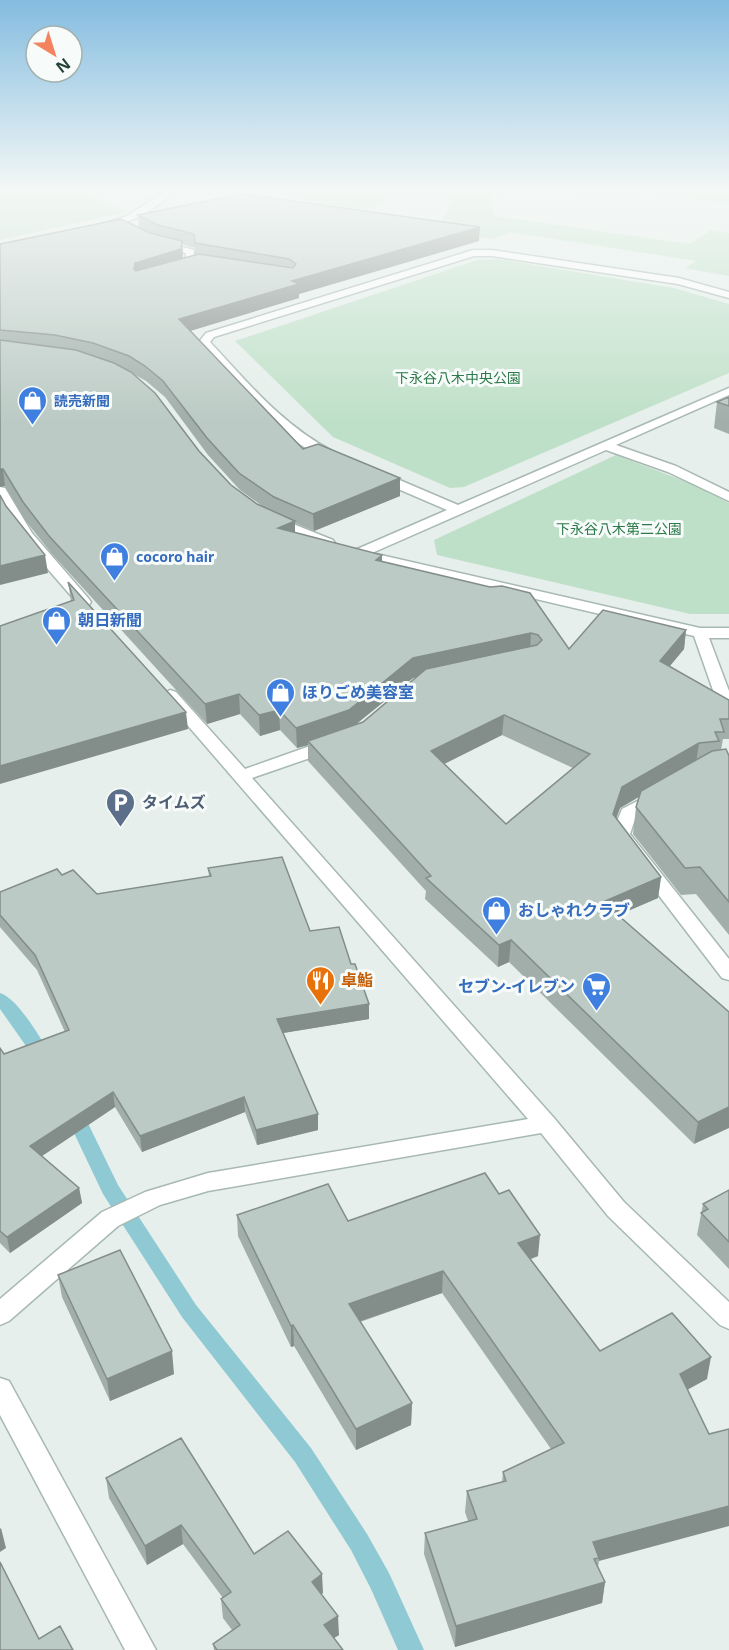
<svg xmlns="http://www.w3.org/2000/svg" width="729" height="1650" font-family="'Noto Sans','Noto Sans JP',sans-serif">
<rect width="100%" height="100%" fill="#e6efeb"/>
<path fill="#bfe0c8" d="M0 190H88L80 192 128 212 0 240Z
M328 190H507L492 197 494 216 690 244 711 230 729 233V276L684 268 697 261 509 232 493 239 436 232 452 200 401 192 335 226 298 214 320 204 283 194Z
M585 190H729V204L647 191 599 199 576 196Z
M498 259 674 288 729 304V373L464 487 450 488 333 437 235 341 477 260Z
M616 455 692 484 729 503V614H690L437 555 434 540Z"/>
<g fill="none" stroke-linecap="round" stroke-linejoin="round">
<path fill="#8ec9d4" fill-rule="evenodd" d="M0 993C18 998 43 1042 53 1059L50 1063 44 1065 38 1063 0 1009Z
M73 1105 80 1107 118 1185 196 1305 311 1448 367 1534 389 1573 424 1650H398L371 1589 351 1550 295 1462 182 1317 103 1194 64 1112 66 1107Z"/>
<defs>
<path id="minor" d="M167 190H176C156 210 129 224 102 229L98 226 127 216Z
M160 241 194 250 193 258 213 264 208 267 185 262 186 253 157 246V242Z
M473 250H492L679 278 729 292V298L678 284 492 256H474L214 337 210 342C249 384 284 427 336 453L338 456 332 460C287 448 227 379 199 342L206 333Z
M729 388V395L616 445 676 466 729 492V501L668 472 606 450 372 553 700 628H729V638H709L729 691V718L721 713 694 636 360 558 353 554 355 550 447 510 375 479 373 476 375 473H383L458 505Z
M0 487 5 488 32 533 89 599 91 602 89 605H79L33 552 10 521 0 504Z
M273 516 333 540 335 543 328 547 323 546 268 523 266 520 268 517Z
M170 690 176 692 245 769 324 741H336L338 745 336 749 252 778 554 1118 624 1202 729 1302V1329L720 1325 608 1216 541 1133 208 1191 160 1205 118 1226 9 1321 0 1325V1299L102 1212 145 1192 208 1173 528 1119 164 698 162 695Z
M657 791 663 792 666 796 636 816 630 834 729 959V980L722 978 612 834 622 809Z
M0 1378 9 1381 156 1650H125L0 1415Z"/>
</defs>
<use href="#minor" stroke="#a8b8b2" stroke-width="3"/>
<use href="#minor" fill="#fff" fill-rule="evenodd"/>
</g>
<path fill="#a1aea9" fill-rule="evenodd" d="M138 215 479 241 299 294V298L190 331 303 449 400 478V496L314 531 295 523V533L382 555V562L569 649 686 630 684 649 670 666 729 719V739H723L721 750 729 756V935L696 894 681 895 633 834 636 807 639 797 620 808 616 819 661 877 658 898 618 915 729 1012 694 1144 509 962 498 967 425 899 426 891 308 761V745L297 748 280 730 260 736 240 714 207 724 52 554 25 520 5 486 0 487V244L139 227ZM182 244 195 248V255L183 258ZM130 372 146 381 165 397 208 455 240 490 265 508 257 504 231 485 199 451ZM417 677 363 722 356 724 413 678ZM502 735 573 768 506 824 444 764Z
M729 397V434L714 428 717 402Z
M68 582 188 729 71 601Z
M208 868 310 931 351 964 369 1004V1019L283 1033 318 1114V1130L257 1145 245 1112 142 1152 115 1107 42 1156 79 1188 82 1203 10 1253 0 1243V1048L4 1054 65 1032 37 970 0 927V892L62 875 97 894 209 876Z
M729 1190V1269L697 1235 703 1204Z
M237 1215 348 1221 538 1256 531 1259 600 1351 707 1379 687 1389 599 1561 598 1567 605 1582 602 1603 455 1647 424 1554 425 1533 468 1521 465 1512 467 1491 502 1482 503 1472 551 1449 442 1293 360 1322 412 1403 411 1425 356 1450 294 1346 291 1347 238 1236Z
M58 1275 174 1374 110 1401 62 1297Z
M106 1478 254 1554 323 1593 321 1594 339 1635 334 1638 343 1650H214L213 1644 232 1630 223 1618 221 1599 223 1598 183 1544 147 1565 109 1498Z"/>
<path fill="#838d89" d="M480 227 479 241 299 294V298L180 334 179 319 292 281Z
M182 241 183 255 182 262 136 277 134 269 135 263Z
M0 469H3L5 486 0 487Z
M400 478V496L314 531 313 514Z
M295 521V539L278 528Z
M45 555 48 573 0 585V566Z
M382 555V574L376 560Z
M686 630 684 649 658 680 660 661Z
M531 633 530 652 413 678 349 730 308 741V745L297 748 296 728 413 658Z
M239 694 240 714 207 724 205 704Z
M279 710 280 730 260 736 259 715Z
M186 712 188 729 0 784V766Z
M504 715 502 735 430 771 431 751Z
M699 743 696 763 620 808 610 835 613 814 622 787Z
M661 877 658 898 600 923 603 902Z
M511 940 509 962 498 967 499 945Z
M369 1004V1019L277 1034V1019Z
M113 1092 115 1107 33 1162 30 1146Z
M244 1097 245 1112 142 1152 140 1136Z
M729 1107V1128L694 1144 698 1122Z
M318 1114V1130L257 1145 256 1130Z
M79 1188 82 1203 10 1253 7 1237Z
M540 1235 538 1256 517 1264 518 1243Z
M443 1271 442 1293 349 1325V1304Z
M293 1325 294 1346 291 1347V1326Z
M172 1351 174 1374 110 1401 107 1379Z
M711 1357 707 1379 676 1396 680 1374Z
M412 1403 411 1425 356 1450V1429Z
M729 1506V1526L599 1561V1558L593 1542Z
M181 1525 183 1544 147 1565 145 1546Z
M1 1528 6 1548 0 1552V1529Z
M322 1574 323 1593 312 1601V1582Z
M605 1582 602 1603 455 1647 456 1626Z
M338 1616 339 1635 324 1644V1625Z"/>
<path fill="#bbcac4" stroke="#838d89" stroke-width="1.5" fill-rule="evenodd" d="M241 194 480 227 292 281 299 284 179 319 303 449 318 444 400 478 313 514 274 497 239 473 207 438 163 381 145 366 129 356 93 343 55 335 0 330V244L121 219 150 233 182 241 181 249 135 263 134 269 136 271 199 254 293 268 296 264 289 259 195 243 194 234 158 225 138 215Z
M0 340 76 350 114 363 131 372 155 393 199 451 231 485 257 504 295 521 278 528 382 555 376 560 490 587 502 586 530 593 569 649 603 610 686 630 660 661 729 700V719H720L724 732H715L719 741 699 743 622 787 613 814 661 877 603 902 729 1012V1107L698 1122 511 940 499 945 426 878 431 876 308 741 363 722 426 669 537 645 542 640 538 635 531 633 413 658 349 710 296 728 279 710 259 715 239 694 205 704 49 536 23 502 3 469H0ZM504 715 590 754 506 824 431 751Z
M729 397V406L717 402Z
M0 495 6 506 45 555 0 566Z
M68 582 186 712 0 766V626L74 600Z
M726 749 729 756V902L700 867 685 868 636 807 641 791 712 751Z
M282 857 310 931 339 927 351 964H355L369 1004 277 1019 318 1114 256 1130 244 1097 140 1136 113 1092 30 1146 79 1188 7 1237 0 1231V1048L4 1054 69 1030 35 955 0 915V892L57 869 62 875 73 870 97 894 211 876 208 868Z
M485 1173 499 1194 509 1190 540 1235 518 1243 600 1351 672 1313 711 1357 680 1374 709 1434 729 1429V1506L593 1542 599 1558 594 1559 605 1582 456 1626 425 1533 477 1519 467 1491 506 1481 503 1472 564 1443 443 1271 349 1304 412 1403 356 1429 293 1325 291 1326 237 1215 328 1184 348 1221Z
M729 1190V1242L701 1213 708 1209 703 1204Z
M120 1250 172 1351 107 1379 58 1275Z
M181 1438 254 1554 288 1531 322 1574 312 1582 338 1616 324 1625 343 1650H217L213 1644 240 1625 221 1599 231 1592 181 1525 145 1546 106 1478Z
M0 1562 39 1639 60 1626 73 1650H0Z"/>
<linearGradient id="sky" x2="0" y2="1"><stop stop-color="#84bce0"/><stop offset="0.45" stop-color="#f4f8f6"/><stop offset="1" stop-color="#f4f8f6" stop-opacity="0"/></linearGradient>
<rect width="729" height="421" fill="url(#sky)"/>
<defs>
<symbol id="shop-pin" viewBox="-11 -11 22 30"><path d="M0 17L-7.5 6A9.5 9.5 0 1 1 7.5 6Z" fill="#3f7fe0" stroke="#f7fbf9"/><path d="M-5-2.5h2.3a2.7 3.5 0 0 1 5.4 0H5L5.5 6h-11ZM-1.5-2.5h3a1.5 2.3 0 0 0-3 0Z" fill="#fff"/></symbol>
<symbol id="parking-pin" viewBox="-11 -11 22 30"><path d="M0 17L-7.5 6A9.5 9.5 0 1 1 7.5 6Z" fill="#5c6f8a" stroke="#f7fbf9"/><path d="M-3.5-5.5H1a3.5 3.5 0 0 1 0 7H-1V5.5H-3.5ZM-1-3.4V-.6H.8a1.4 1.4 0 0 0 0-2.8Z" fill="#fff"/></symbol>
<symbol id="restaurant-pin" viewBox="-11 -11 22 30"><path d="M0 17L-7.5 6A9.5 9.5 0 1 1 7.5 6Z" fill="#e8710a" stroke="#f7fbf9"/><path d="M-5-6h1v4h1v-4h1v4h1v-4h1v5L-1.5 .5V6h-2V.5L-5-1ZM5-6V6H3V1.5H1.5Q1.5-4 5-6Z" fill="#fff"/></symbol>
<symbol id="supermarket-pin" viewBox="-11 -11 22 30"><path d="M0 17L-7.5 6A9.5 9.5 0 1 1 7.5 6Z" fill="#3f7fe0" stroke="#f7fbf9"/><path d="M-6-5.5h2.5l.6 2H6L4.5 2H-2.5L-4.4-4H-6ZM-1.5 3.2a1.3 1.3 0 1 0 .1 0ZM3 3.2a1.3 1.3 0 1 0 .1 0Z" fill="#fff"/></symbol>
</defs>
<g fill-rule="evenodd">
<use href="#shop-pin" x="16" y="384" width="33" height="45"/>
<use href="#shop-pin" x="98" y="540" width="33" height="45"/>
<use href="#shop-pin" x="40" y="604" width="33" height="45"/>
<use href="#shop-pin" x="264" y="676" width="33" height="45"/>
<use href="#parking-pin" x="104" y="786" width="33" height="45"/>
<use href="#shop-pin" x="480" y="894" width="33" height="45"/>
<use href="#restaurant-pin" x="304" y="964" width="33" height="45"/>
<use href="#supermarket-pin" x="580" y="970" width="33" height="45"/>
</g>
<g text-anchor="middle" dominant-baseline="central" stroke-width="6" stroke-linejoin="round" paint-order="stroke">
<g font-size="14" fill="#2d7a4b" stroke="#f7fbf9">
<text x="458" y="377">下永谷八木中央公園</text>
<text x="619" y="528">下永谷八木第二公園</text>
</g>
<g font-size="14" font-weight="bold" fill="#366cbe" stroke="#f7fbf9" text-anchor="start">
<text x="54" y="400">読売新聞</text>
<text x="136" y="556">cocoro hair</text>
</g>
<g font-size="16" font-weight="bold" fill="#366cbe" stroke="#f7fbf9" text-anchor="start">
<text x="78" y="620">朝日新聞</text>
<text x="302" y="692">ほりごめ美容室</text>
<text x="518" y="910">おしゃれクラブ</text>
<text x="575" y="986" text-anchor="end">セブン-イレブン</text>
</g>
<g font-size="16" font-weight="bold" fill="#4e5e75" stroke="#f7fbf9" text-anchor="start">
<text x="142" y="802">タイムズ</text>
</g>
<g font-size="16" font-weight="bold" fill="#c56008" stroke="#f7fbf9" text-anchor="start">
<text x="341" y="980">卓鮨</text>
</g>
</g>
<g transform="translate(54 54) rotate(142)"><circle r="28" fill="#f7fbf9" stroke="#a3b1ad" stroke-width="1.5"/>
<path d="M0-4.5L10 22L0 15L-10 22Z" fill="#f4845f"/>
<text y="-9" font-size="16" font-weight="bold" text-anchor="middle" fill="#24423a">N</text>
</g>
</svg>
